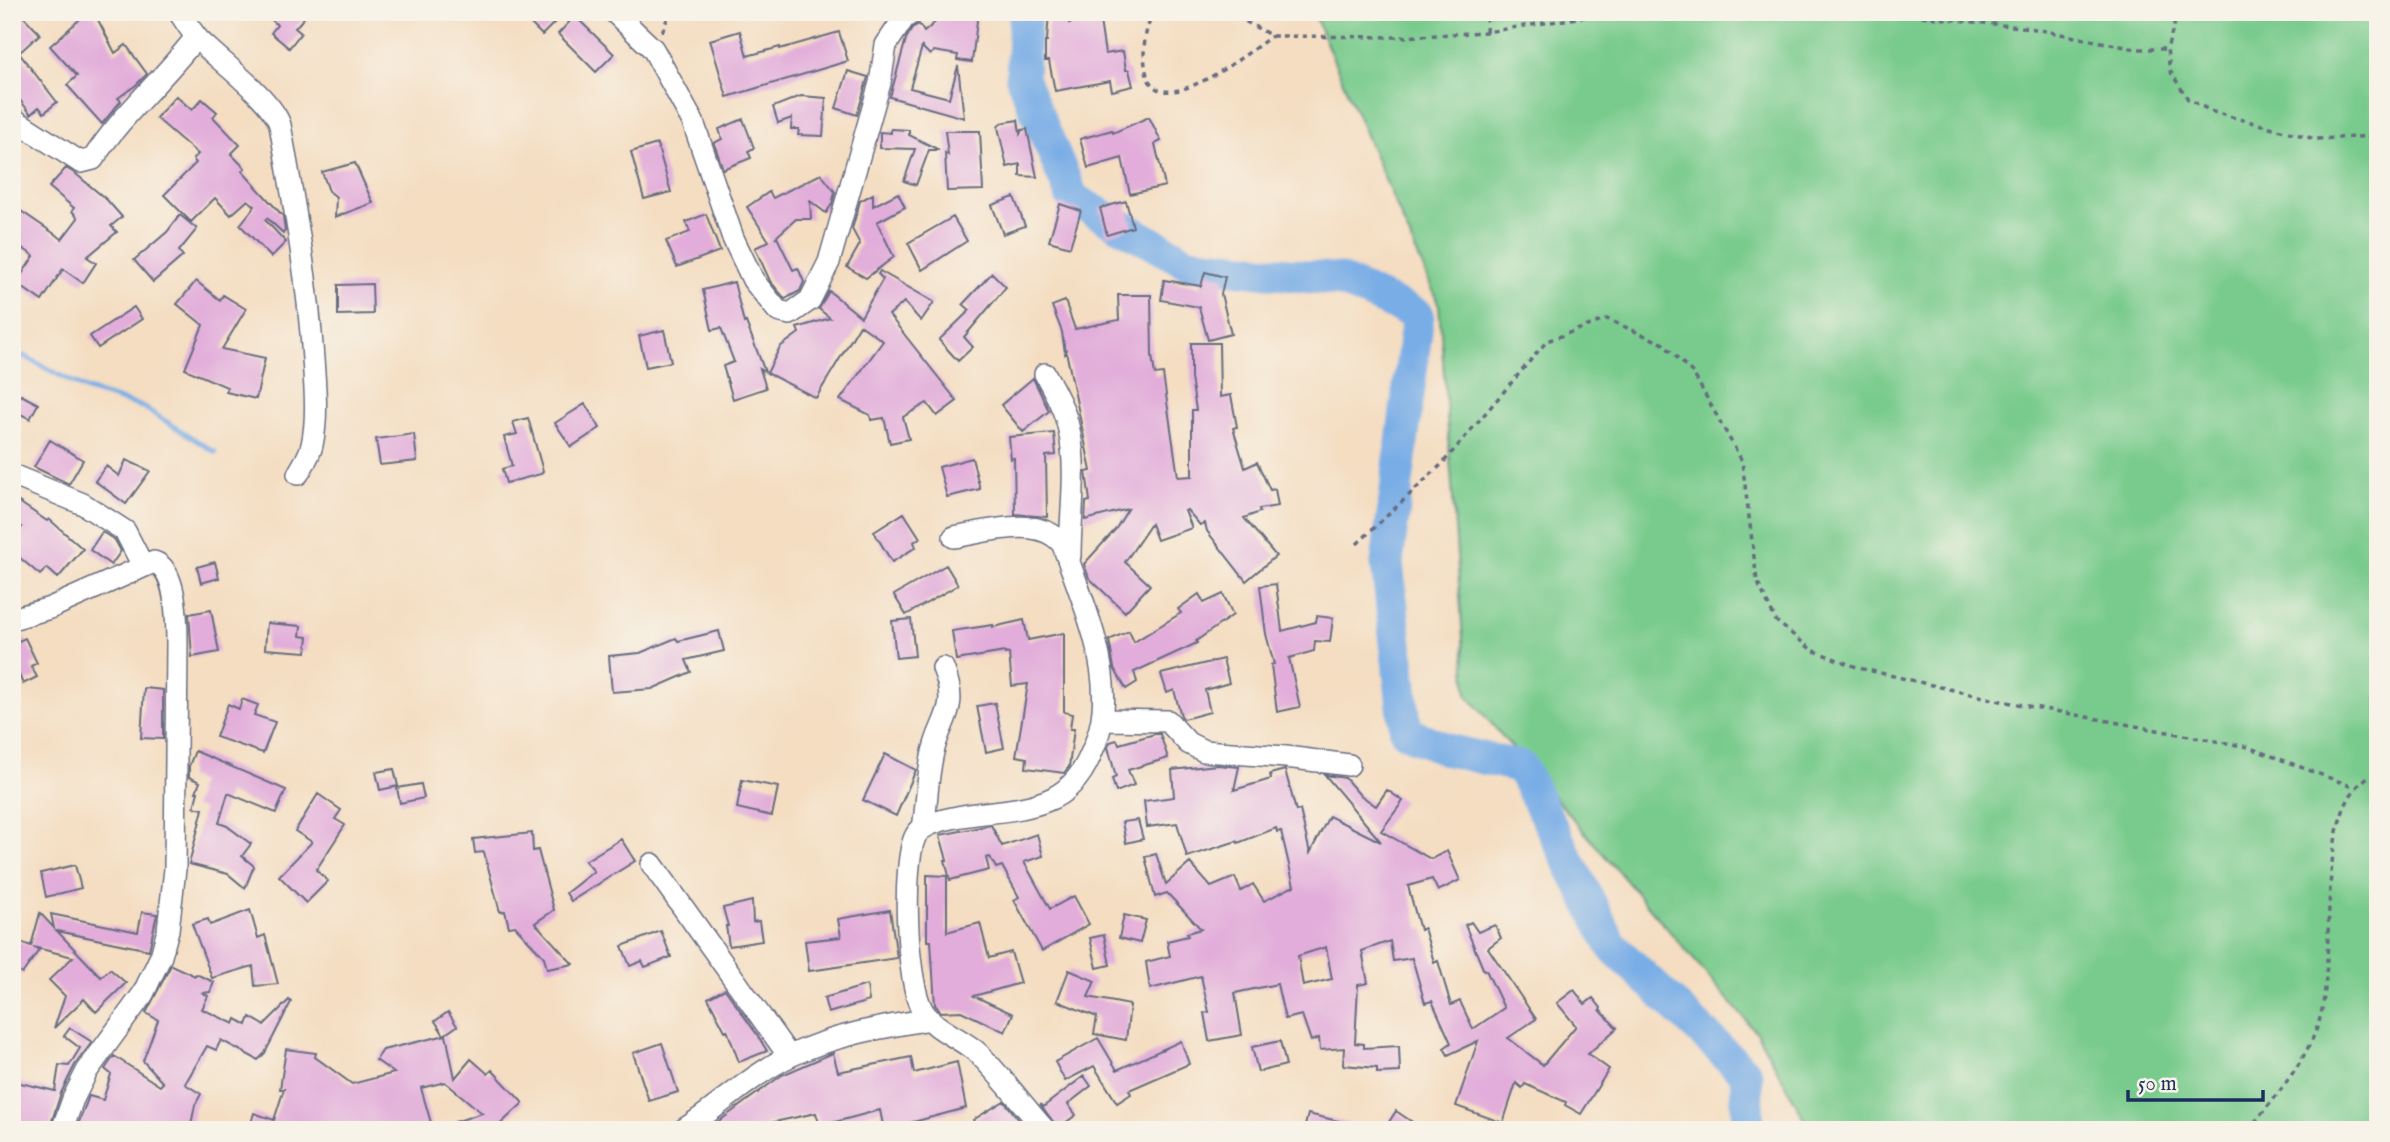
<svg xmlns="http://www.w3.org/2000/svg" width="2390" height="1142" font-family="'IM FELL English',serif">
<rect width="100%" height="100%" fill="#f7f3e8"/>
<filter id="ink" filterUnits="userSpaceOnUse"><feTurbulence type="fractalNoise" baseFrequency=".0143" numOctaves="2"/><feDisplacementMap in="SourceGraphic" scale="14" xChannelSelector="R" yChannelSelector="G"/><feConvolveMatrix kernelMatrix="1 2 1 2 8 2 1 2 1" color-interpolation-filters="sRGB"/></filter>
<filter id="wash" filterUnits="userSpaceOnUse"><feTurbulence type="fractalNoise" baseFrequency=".00686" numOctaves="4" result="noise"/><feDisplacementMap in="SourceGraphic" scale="28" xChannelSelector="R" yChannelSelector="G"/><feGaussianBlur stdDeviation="1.57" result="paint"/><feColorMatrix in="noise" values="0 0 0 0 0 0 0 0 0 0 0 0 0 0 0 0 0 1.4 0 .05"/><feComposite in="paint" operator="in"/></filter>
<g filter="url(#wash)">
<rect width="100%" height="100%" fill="#f4ddc1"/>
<path fill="#79cb8d" stroke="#4a7d76" stroke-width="2" d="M1313 12H2378V1130H1811L1756 1032 1467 695 1439 305Z"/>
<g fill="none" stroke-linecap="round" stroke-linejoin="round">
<path stroke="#79ade6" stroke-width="5" d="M12 355 24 356 87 390 143 407 215 452"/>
<path stroke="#79ade6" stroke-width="33" d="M1025 12 1022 78 1073 199 1188 263 1340 280 1418 315 1387 563 1406 732 1448 750 1521 767 1612 946 1746 1074 1748 1130"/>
</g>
<g id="blocks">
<path fill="#e2adda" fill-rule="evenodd" d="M75 12H94L115 53 126 45 147 74 136 85 118 98 121 101 102 124 67 85 77 76 50 46 79 20Z
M264 12H309L295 28 301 33 289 48 271 33 277 25Z
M536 12H548L557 20 542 35 528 21Z
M947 12H978L972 62 957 60 958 55 934 51 930 55 922 47 910 88 949 98 958 66 964 118 890 97 906 39 913 27 919 24 924 32Z
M1049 12H1070L1069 23 1099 14 1105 54 1123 51 1126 70H1129L1133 86 1112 91 1110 81 1055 91 1049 61H1045V41H1047Z
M21 14 40 34 19 53 57 102 44 113 39 107 31 114 12 90V22Z
M575 16 614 54 596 72 558 34Z
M740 31 747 56 780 47V49L839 32 848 61 727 97 710 40Z
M848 71 868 77 857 115 836 108Z
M176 96 192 110 202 99 217 112 213 117 240 145 231 154 245 168 242 171 283 216 285 231 283 233 267 218 265 220 286 242 271 257 240 225 255 206 248 200 231 215 215 198 191 222 164 195 196 163 193 159 198 154 156 118Z
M801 96 826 98 823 136 798 135 799 129H791L792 118 778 123 773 107Z
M1149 117 1161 141 1155 144 1165 186 1130 194 1122 158 1088 168 1080 139 1112 130 1113 133Z
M743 119 754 148 748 151 751 158 723 169 714 143 722 139 719 129Z
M1018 120 1020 134 1022 130 1027 129 1037 177 1020 176V164L1007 167 998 127 1001 123Z
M891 129 909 130V135L939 150H929L916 185 904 181 915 149 880 148V132L891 133Z
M945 131H980L983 190 947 191 945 153 948 155Z
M657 144 671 192 644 199 631 152Z
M355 163 373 203 335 217 336 197 329 191 322 172Z
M66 168 76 174 107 200 122 217 111 226 117 232 87 257 96 263 83 283 63 269 42 301 16 283 34 256 12 241V205L62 239 78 218 72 211 74 208 49 187Z
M821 174 835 192 832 204 826 213 810 201 811 219H796L775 238 777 237 793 270 798 268 804 282 800 291 785 299 770 281 755 248 769 241 747 207 769 192 773 198Z
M898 193 905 207 877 222 894 257 866 278 847 267 860 244 852 229 860 201 873 194V206Z
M1014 197 1025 226 1003 234 992 205Z
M1126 201 1133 227 1107 235 1100 208Z
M1060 204 1081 211 1070 247 1049 241Z
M706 214 720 251 677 267 666 241 690 232 686 222Z
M180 215 197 229 179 251 183 256 153 282 134 260 167 232Z
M953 217 967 241 922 270 908 243Z
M880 271 934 302 921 321 904 302 889 315 957 401 937 416 927 403 903 417 909 439 890 443 884 418 871 420 870 415 840 400 883 341 860 325 816 398 767 373 780 347 799 333 797 328 830 318 819 309 829 291 861 317 883 279 878 274Z
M1205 272 1225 277 1221 294 1231 334 1208 340 1199 307 1161 300 1164 280 1201 286Z
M992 273 1006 287 964 337 973 347 958 361 939 340 970 310 963 304Z
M196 281 220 300 223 295 246 309 222 349 265 358 256 399 226 392 227 387 185 369 203 325 177 304Z
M734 282 744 323 746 322 765 372 760 369 766 388 733 399 723 366 734 362 721 328 712 330 703 290Z
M372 284 373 314 338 315V285Z
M1118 295H1151L1152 356 1155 375 1163 374 1178 477 1192 476V410H1196L1191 378V343H1219L1220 397 1231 395 1237 427 1233 428 1245 468 1257 462 1270 490 1275 489 1278 506 1259 509 1260 512 1244 518 1276 556 1246 581 1207 531 1205 523 1200 525 1187 510 1185 511 1192 528 1157 540 1151 524 1125 562 1150 585 1125 612 1089 578 1084 564 1115 530 1128 509 1085 520 1086 502 1090 501 1086 472 1091 471 1066 351 1065 353 1062 332 1052 306 1065 301 1075 329 1119 320Z
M134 307 142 319 98 348 90 336Z
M664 330 671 362 646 367 639 336Z
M1033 378 1049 411 1023 432 1001 405Z
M21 395 38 404 30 419 13 410Z
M585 404 600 428 571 447 555 423Z
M528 418 543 471 541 474 506 483 502 469 512 466 504 437 517 434 513 422Z
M1054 433 1056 455 1046 456 1047 517 1015 514 1014 458 1011 459 1009 437Z
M414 434 417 461 380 465 376 439Z
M50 440 83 460 69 484 34 467Z
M972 458 980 489 947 497 939 467Z
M126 460 150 471 126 504 95 481 106 466 119 476Z
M19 502 47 521 49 519 83 549 58 578 47 568 40 575 12 551V538L22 527 12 521V513Z
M904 513 920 538 914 542 916 547 892 562 874 532Z
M102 532 115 540 121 551 111 565 90 550Z
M215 562 219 578 201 583 197 567Z
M946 565 958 585 906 615 894 595Z
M1276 584 1282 631 1316 622 1317 616 1333 618 1330 642 1315 641 1314 651 1289 658 1300 707 1277 712 1271 665 1274 664 1266 634 1260 586Z
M1199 594 1204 603 1223 594 1233 615 1196 641 1197 643 1134 672 1137 682 1126 689 1114 668 1109 640 1129 631 1134 642 1181 613 1178 609Z
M211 610 219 652 192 657 189 614Z
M911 619 915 656 896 658 892 621Z
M1024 620 1028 640 1064 633V712L1072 714 1070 729H1074L1069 767 1064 773 1026 768 1027 758 1016 756 1028 684 1012 686 1009 653 1005 654V652L956 660 952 631 993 625V627Z
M267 623 301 626 300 636 308 637 306 652 265 649Z
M719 631 724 651 686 660 691 672 652 689 612 692 609 656 640 653 676 638 678 641Z
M25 638 37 663 31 666 37 677 23 684 18 673 12 675V644Z
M1223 659 1229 683 1205 690 1210 712 1184 719 1181 716 1174 690 1167 693 1161 674Z
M144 688 163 690V739L141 738Z
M242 699 258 705 254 715 275 722 263 753 216 737 228 704 239 709Z
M995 703 1004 748 986 752 977 706Z
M1155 734H1160L1168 758 1128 770 1134 785 1116 792 1112 779 1116 777 1108 747 1110 742 1117 740 1119 744Z
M195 751 286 790 276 813 228 793 219 823 227 826 251 844 242 856 254 866 245 888 228 874 189 864 203 809 194 807 198 792H196L200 782 189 777V766Z
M885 754 916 770 896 816 863 800Z
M1217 765 1239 767 1234 790 1271 779 1270 774 1285 770 1296 811 1300 810 1310 853 1329 816 1381 842 1325 775 1345 778 1359 794 1376 806 1387 790 1403 801 1381 831 1431 859 1447 851 1460 880 1438 891 1432 879 1408 886 1420 930 1424 928 1434 962 1438 961 1451 1005 1460 1001 1473 1029 1504 1008 1486 970 1484 971 1465 925 1471 922 1478 932 1495 925 1501 938 1488 948 1536 1019 1508 1038 1543 1065 1576 1026 1557 1003 1574 990 1585 1004 1593 998 1601 1008 1600 1010 1617 1028 1588 1054 1609 1069 1581 1114 1565 1105 1566 1102 1525 1084 1522 1088 1516 1083 1503 1123 1456 1106 1478 1041 1448 1055 1444 1048 1451 1043 1432 1001 1425 1003 1412 958 1393 961 1390 941 1362 951 1368 983 1358 985 1355 1043 1364 1044V1048L1399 1046 1400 1072 1377 1073V1068L1343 1065 1344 1048 1320 1050 1319 1038 1311 1041 1302 1015 1285 1019 1277 984 1235 993 1242 1035 1209 1041 1204 1013 1209 1012 1201 976 1150 989 1146 962 1170 956 1167 941 1188 936 1187 933 1201 929 1167 893 1155 897 1145 857 1156 854 1166 884 1190 863 1211 887 1235 877 1241 891 1253 884 1264 901 1294 886 1281 831 1277 832 1276 828 1238 843 1237 841 1187 857 1177 823 1147 827 1144 801 1174 797 1172 770ZM1326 947 1332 979 1303 986 1298 956Z
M394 769 398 786 380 790 376 772Z
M742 780 778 787 772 816 737 808Z
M421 784 424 798 400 803 397 788Z
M318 794 341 810 335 819 345 825 316 870 328 881 306 903 279 876 312 842 295 831Z
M1138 820 1143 839 1126 843 1122 822Z
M991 825 1002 846 1037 834 1043 856 1024 862 1050 909 1074 896 1089 924 1042 951 1014 900 1019 897 1002 866 996 868 990 857 986 858 989 870 950 880 945 860H947L940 835Z
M532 833 533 851 538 850 554 910 535 923 573 964 547 969 544 957 515 926 509 927 505 911 500 912 484 852 475 853 473 839Z
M621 839 635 861 571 901 566 893 594 871 585 861Z
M75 865 81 888 46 897 41 873Z
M927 875 947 876V932L980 923 989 958 1011 952 1020 983 974 996 1013 1014 1005 1032 961 1011 941 1012 935 1005 931 941H927Z
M752 901 753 922 759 921 762 941 729 946 726 926H728L723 908Z
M250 910 258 938 265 935 278 984 255 986 253 966 212 978 192 924 208 919 210 925Z
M890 910 897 958 809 971 805 941 841 937 838 919Z
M142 912 157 914 149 950 57 931 101 977 110 969 126 983 96 1012 84 999 54 1028 65 996 49 980 73 957 33 947 39 950 22 974 12 968V939L31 946 40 913 54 928 51 914 138 932Z
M1124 915 1146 920 1140 943 1119 938Z
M661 931 671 957 645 967 642 961 630 966 622 946Z
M1104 935 1110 965 1097 968 1090 938Z
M171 965 195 976 196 974 214 982 210 992 203 993 208 996 202 1009 234 1024 236 1019 247 1025 250 1017 264 1025 289 1000 291 1002 265 1053 258 1060 221 1040 216 1050 207 1046 185 1084 201 1094 195 1105 190 1130H76L89 1096 103 1100 111 1074 105 1069 114 1056 160 1086 163 1083 143 1061 158 1020 146 1013Z
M1069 970 1095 981 1088 997 1130 1005 1126 1040 1094 1034 1097 1017 1057 1001Z
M867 985 869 1001 828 1013 824 998Z
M725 989 758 1036 767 1051 739 1062 727 1030 725 1031 708 998Z
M448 1012 457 1026 444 1035 435 1021Z
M70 1028 92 1042 75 1065 61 1093 49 1130 12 1122 17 1099 12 1098V1081L55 1091 59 1065 69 1066 80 1048 64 1036Z
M446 1035 455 1078 471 1059 488 1074 492 1070 523 1103 494 1130H440V1127L482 1113 445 1082 421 1088 433 1130H249L254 1113 274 1120 284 1089H280L286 1049 316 1053 315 1057 352 1084 394 1073 376 1060 383 1050Z
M1098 1038 1117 1070 1181 1041 1189 1064 1129 1090 1131 1094 1117 1103 1094 1066 1065 1081 1055 1062Z
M1280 1041 1286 1065 1258 1072 1252 1047Z
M662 1043 678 1092 649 1101 633 1053Z
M833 1053 838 1072 911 1057 914 1073 957 1062 966 1108 902 1125 903 1130H884L880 1110 820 1126 816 1113 765 1124 767 1130H707L782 1075Z
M1084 1076 1091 1086 1068 1104 1076 1115 1058 1128 1040 1104 1043 1107Z
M1004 1101 1027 1130H979L973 1120Z
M1396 1111 1424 1130H1400L1389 1122Z
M1308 1114 1351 1124 1350 1130H1304Z"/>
</g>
</g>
<g filter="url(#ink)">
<use href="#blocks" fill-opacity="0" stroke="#676c81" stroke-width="2"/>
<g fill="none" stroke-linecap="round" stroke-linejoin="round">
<defs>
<path id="minor" d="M179 12C185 21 191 31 198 39 218 60 272 99 280 125 294 203 308 280 313 359 315 387 318 417 312 445 310 455 303 465 298 474
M614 12 653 49 693 122 733 238 753 280 778 311 790 314 810 300 829 262 880 83 886 45 904 18 913 12
M12 118 77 160 81 162 93 159C122 114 164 79 196 37
M1045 374C1055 392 1065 410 1069 430 1078 470 1070 515 1070 556
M12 475 83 504 125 531 143 566
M954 537C985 532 1041 514 1063 545 1080 595 1108 656 1103 710 1102 725 1096 743 1090 756 1081 777 1067 793 1046 801 1010 815 968 810 931 824 924 827 918 830 915 837 902 866 906 984 923 1011 935 1030 961 1038 978 1053 1002 1077 1022 1104 1045 1130
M12 619 50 608 154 562C177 569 177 624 177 644L175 869 168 930 161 956 143 994 87 1071 73 1099 62 1130
M1102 720 1168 721 1188 743 1204 751 1286 757 1349 765
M923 828C927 804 927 780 932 757 939 718 961 712 943 668
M652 864 789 1056
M683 1130C719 1107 751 1075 790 1056 833 1035 883 1027 930 1019"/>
</defs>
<use href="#minor" stroke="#676c81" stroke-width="24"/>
<path stroke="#676c81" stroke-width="3.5" stroke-dasharray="5 5" stroke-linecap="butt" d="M1154 12C1144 31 1142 50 1146 71 1156 127 1250 51 1272 36
M1228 12 1272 36 1402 37 1486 32 1616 12
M1882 12 2030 28 2136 49H2167
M2178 12 2167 49 2170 71 2188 99 2213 112 2315 139 2378 136
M662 32 670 12
M1486 32 1487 12
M1357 544 1442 464 1547 341 1607 319 1662 343 1693 373 1742 461 1757 581 1776 621 1812 650 1859 668 1996 700 2248 747 2356 788
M2248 1130C2274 1100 2310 1056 2320 1018 2336 957 2317 832 2357 787 2363 780 2371 775 2378 769"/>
<use href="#minor" stroke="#fff" stroke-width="21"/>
</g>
</g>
<rect width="2390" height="1142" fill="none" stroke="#f7f3e8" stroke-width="42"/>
<path d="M2128 1090v10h135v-10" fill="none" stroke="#1b2f5e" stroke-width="3.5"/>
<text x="2138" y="1090" font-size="21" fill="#1b2f5e" stroke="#f7f3e8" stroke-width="5" paint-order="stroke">50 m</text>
</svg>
